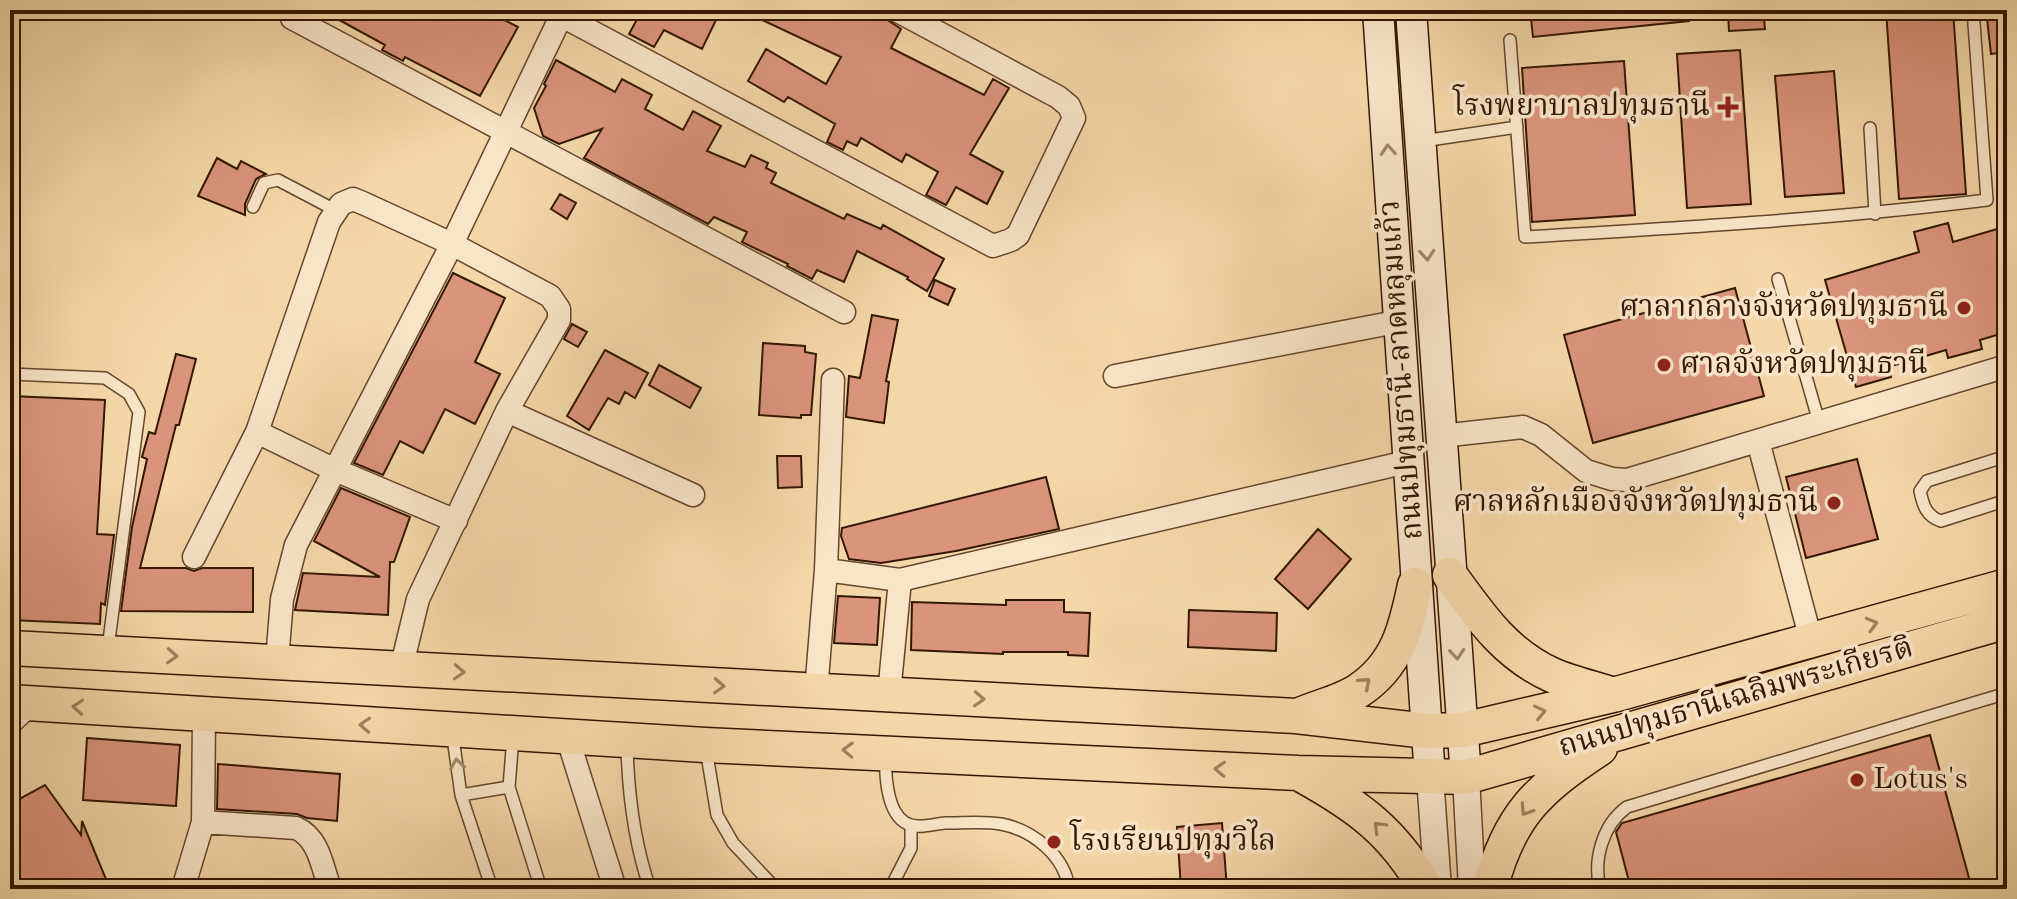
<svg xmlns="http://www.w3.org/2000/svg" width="2017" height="899" font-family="'Old Standard TT','Noto Serif Thai',serif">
<rect width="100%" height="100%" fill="#f4d7a8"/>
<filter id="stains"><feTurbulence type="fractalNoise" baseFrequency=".0025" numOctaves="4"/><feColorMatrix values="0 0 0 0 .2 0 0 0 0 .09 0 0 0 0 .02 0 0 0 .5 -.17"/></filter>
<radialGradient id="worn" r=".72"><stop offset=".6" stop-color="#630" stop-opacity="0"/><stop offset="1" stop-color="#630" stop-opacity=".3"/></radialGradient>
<path fill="#d9947a" stroke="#341700" stroke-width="2" d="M321 10H485L518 27 480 96 405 57 403 61 382 50 385 45Z
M642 10H695L716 20 702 49 664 30 654 47 629 34Z
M741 10H812L833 20 840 10H882L885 18 901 29 891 48 984 95 993 79 1009 88 970 154 1003 172 987 204 956 187 946 205 926 195 938 172 906 154 902 162 861 138 857 146 847 141 843 150 827 142 835 124 788 97 784 102 748 81 766 49 826 84 841 57Z
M1530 10H1689V21L1533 37Z
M1728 10H1763L1765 29 1729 31Z
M1886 10H1953L1966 194 1899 199Z
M1986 10H2007V52L1991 54Z
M1740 50 1751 204 1687 208 1677 54Z
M556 60 615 92 622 79 652 95 645 109 683 130 693 111 721 126 707 151 745 167 751 155 768 163 766 168 776 173 771 183 844 219 847 214 881 229 883 225 944 259 927 291 907 279 908 277 857 251 844 282 817 270 812 279 787 266 788 264 742 242 747 232 714 217 708 224 584 158 602 129 559 144 543 136 534 108 546 86 544 84Z
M1624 61 1635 215 1532 222 1522 68Z
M1834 71 1844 193 1785 197 1775 76Z
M217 158 237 169 241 161 266 174 256 179 245 204V215L198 196Z
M560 194 576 203 567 219 551 209Z
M1948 223 1953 242 2007 226V332L1980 340 1982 349 1948 358 1946 350 1888 367 1891 377 1856 387 1825 280 1919 252 1914 232Z
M453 273 505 298 475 362 500 374 475 424 445 409 423 453 400 441 383 475 354 463Z
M935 280 955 289 948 305 929 296Z
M1735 288 1764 396 1593 443 1564 335Z
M872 315 898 320 886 381 889 382 884 423 846 417 849 376 860 378Z
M572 324 587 332 578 347 564 339Z
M763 343 805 346V352L816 354 811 415H801V418L759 415Z
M605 350 648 373 635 398 625 392 619 404 608 398 589 430 567 416Z
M176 354 196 359 179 425H176L140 568H186L194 571 202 568H253V612L121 611 132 527 147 459 142 457 149 432 155 434Z
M659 365 701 388 690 408 649 385Z
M10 396 105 400 97 534 114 535 105 605 101 603 100 624 10 620Z
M777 456H801L802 487 778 488Z
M1857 459 1878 539 1806 558 1786 477Z
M1046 477 1059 529 956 551 881 563 849 559 841 536 842 528Z
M341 488 410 517 394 562H390L388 615 295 610 303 573 380 577 314 541Z
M1318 529 1351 559 1308 609 1275 579Z
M838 596 880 598 877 645 834 643Z
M1006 600H1064V612L1090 613 1088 656 1068 655V652H1003V654L911 650 912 602 1006 605Z
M1189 610 1277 613 1276 651 1188 647Z
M1930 735 1972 889H1631L1616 832 1622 823Z
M87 738 180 745 176 806 83 800Z
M218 764 340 774 337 821 307 818 297 814 217 809Z
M45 785 81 835 82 821 110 889H10V804Z
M1222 823 1227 889H1181L1177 827Z"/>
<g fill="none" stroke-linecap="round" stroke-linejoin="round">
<defs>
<path id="service" d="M1510 40 1525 237C1679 228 1833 219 1987 200L1973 10
M1870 128 1875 214
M1423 141 1517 127
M253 207 264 183 278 180 335 210
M1778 279 1819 422
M10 374 105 378 129 394 139 412 108 648
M2007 456 1927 481 1920 491C1923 505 1926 516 1941 521L2007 500
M2000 627 2007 654
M452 731 461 795 509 787 513 737
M627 744C628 794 634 842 650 889
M706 749 717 815 733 843 776 889
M886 757C885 776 887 815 908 824 918 829 934 824 945 823 963 823 984 821 1001 824 1033 830 1065 856 1069 889
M509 787 541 889
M461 795 492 889
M890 889 911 848V826
M1600 889C1593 861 1602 825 1627 807L2007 693"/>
<path id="minor" d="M551 10 993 246 1011 240 1018 235 1074 118 1069 106 1058 97 896 10
M292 18 844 312
M1115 376 1401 321
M507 411 693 495
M257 432 333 469 456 521
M1441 436 1523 427 1541 435 1586 471 1612 479 1627 480 2007 366
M1758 441 1811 640
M194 557 257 432 329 222 341 204 353 199 365 204 452 244 550 296 559 309V320L507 411 418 599 401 669
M826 570 900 580
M277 661 282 599 296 545 452 244 564 10
M816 691 826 570 833 380
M889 694 900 580 1411 461
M10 723 31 704
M567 736 615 889
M203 822 296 828C319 838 322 866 330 889
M183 889 203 822 204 716"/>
<path id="tertiary" d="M1430 777 1438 889
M1466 777 1472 889"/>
<path id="secondary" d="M1378 10C1397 266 1412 522 1430 777
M1411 10 1466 777"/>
<path id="primary" d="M1450 575C1479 615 1505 654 1552 675 1570 683 1592 688 1611 694
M10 648 1296 716 1427 731 1463 730 1613 695 2007 586
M10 702 705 745 1298 773 1466 777 2007 621
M1300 715C1318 707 1341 702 1358 691 1398 665 1406 628 1415 585
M1302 775C1358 806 1394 832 1426 889
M1490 889C1509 815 1538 789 1600 748"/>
</defs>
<use href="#service" stroke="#64472a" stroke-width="14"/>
<use href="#minor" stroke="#64472a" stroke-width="25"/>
<use href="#tertiary" stroke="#64472a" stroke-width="29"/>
<use href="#secondary" stroke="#341700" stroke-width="33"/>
<use href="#primary" stroke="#341700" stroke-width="37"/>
<use href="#service" stroke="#f8e5c6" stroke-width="11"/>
<use href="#minor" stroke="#f8e5c6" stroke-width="22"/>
<use href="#tertiary" stroke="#f8e5c6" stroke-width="26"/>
<use href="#secondary" stroke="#f8e5c6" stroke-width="30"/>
<use href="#primary" stroke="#f4d7a8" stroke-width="34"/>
</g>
<defs><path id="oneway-chevron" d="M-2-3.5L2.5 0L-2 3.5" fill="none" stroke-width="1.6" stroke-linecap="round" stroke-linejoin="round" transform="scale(2)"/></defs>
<g stroke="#a0886d">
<use href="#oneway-chevron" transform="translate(1388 150) rotate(-94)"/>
<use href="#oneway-chevron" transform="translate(1427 255) rotate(86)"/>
<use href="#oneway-chevron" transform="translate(1457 654) rotate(85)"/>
<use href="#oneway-chevron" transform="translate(457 764) rotate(-98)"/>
</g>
<g stroke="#9e815c">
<use href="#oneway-chevron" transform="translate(1872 624) rotate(-15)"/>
<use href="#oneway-chevron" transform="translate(172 656) rotate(3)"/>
<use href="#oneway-chevron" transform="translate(459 672) rotate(3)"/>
<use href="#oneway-chevron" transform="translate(1365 683) rotate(-41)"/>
<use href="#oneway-chevron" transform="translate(719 686) rotate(3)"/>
<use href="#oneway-chevron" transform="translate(979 699) rotate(3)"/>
<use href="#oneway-chevron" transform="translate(78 707) rotate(-176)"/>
<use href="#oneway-chevron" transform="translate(1540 712) rotate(-13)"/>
<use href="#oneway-chevron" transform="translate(365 725) rotate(-177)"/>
<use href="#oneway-chevron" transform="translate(848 750) rotate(-178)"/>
<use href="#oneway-chevron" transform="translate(1220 769) rotate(-177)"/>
<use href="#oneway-chevron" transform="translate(1526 810) rotate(123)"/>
<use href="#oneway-chevron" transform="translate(1379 827) rotate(-134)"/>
</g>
<g fill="#8f2418" stroke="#f8e5c6" stroke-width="3">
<path d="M1724 95h8v8h8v8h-8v8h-8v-8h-8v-8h8z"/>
<circle cx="1964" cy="308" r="8"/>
<circle cx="1664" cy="365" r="8"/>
<circle cx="1834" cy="503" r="8"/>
<circle cx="1857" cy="780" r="8"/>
<circle cx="1054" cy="842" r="8"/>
</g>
<g text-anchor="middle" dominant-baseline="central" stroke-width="7" stroke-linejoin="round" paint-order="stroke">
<g font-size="30" fill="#341700" stroke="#f8e5c6" text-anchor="end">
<text x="1710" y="107">โรงพยาบาลปทุมธานี</text>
<text x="1948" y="308">ศาลากลางจังหวัดปทุมธานี</text>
<text x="1680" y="365" text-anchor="start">ศาลจังหวัดปทุมธานี</text>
<text x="1818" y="503">ศาลหลักเมืองจังหวัดปทุมธานี</text>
<text x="1873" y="780" text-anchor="start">Lotus's</text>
<text x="1070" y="842" text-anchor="start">โรงเรียนปทุมวิไล</text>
</g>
<g font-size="30" fill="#341700" stroke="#f8e5c6">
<text transform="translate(1402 370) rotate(-94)">ถนนปทุมธานี-ลาดหลุมแก้ว</text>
<text transform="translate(1736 698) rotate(-16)">ถนนปทุมธานีเฉลิมพระเกียรติ</text>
</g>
</g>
<rect width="2017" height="899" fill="none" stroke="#f4d7a8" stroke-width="40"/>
<rect x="12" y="12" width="1993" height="875" fill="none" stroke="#341700" stroke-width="4"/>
<rect x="20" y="20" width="1977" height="859" fill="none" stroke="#341700" stroke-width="2"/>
<rect width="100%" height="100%" filter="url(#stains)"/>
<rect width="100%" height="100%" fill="url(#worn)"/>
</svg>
